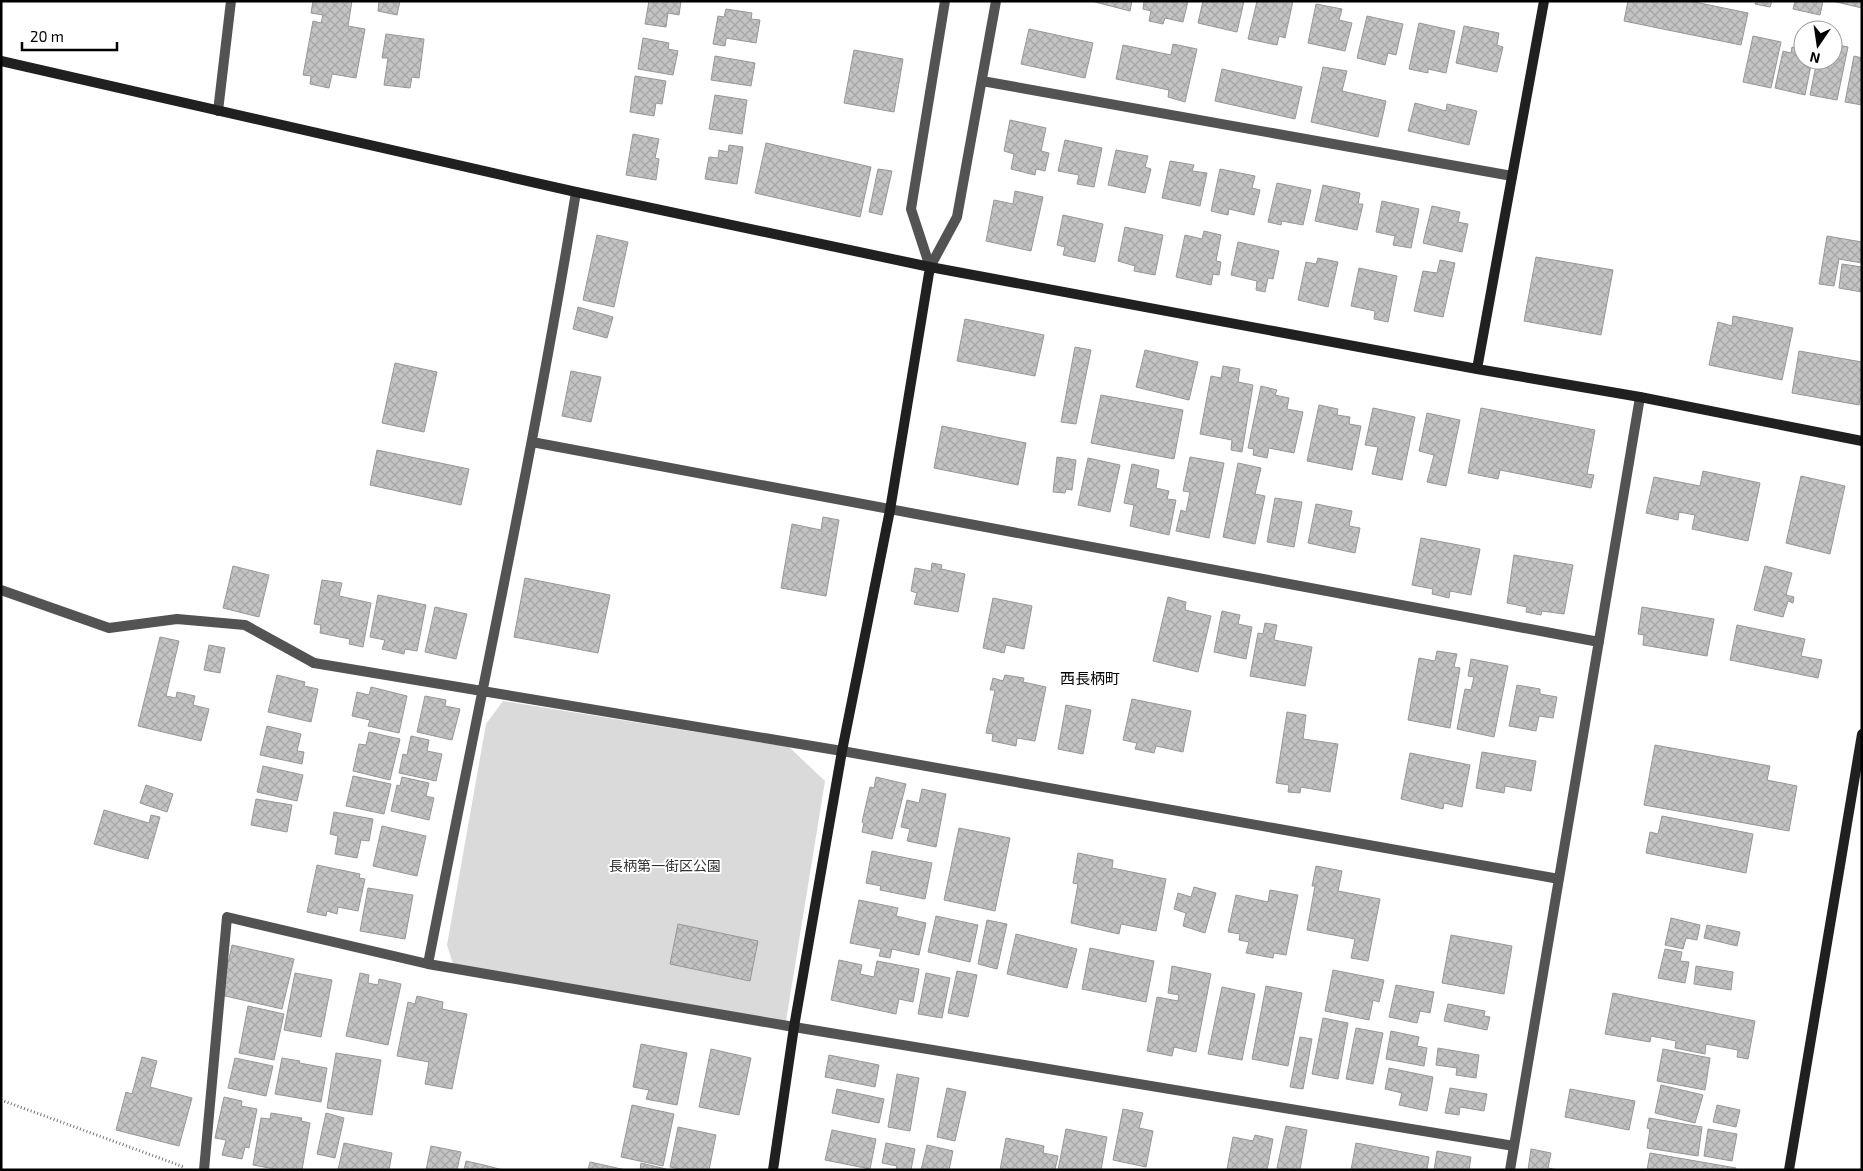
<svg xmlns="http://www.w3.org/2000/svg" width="1863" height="1171" font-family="'Exo 2','Noto Sans JP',sans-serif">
<defs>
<pattern id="building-cross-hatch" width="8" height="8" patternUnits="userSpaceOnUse" patternTransform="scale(1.25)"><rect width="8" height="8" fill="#c3c3c3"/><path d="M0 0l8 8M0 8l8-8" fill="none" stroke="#a6a6a6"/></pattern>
</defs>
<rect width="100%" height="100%" fill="#fff"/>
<path fill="#dadada" d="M503 701 789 747 825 781 786 1021 453 964 447 945 486 724Z"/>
<path fill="url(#building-cross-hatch)" stroke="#979797" d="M313 1H352L348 26 365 29 356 78 332 74 329 88 310 84 311 76 303 75 313 21 321 23 323 15 311 13Z
M379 1H400L397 15 378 11Z
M649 1H681L679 15 668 13 666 27 645 24Z
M1091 1H1132L1130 11Z
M1144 1H1188L1183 22 1165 18 1163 24 1149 21 1151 11 1143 9Z
M1203 1H1244L1237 32 1198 23Z
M1257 1H1293L1285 38 1279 36 1277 45 1248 39Z
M1628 1H1690L1748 13 1741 45 1624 21Z
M1756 1H1772L1770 7 1755 4Z
M1795 1H1823L1820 15 1793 9Z
M1832 1H1862V8Z
M1316 4 1342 9 1339 20 1352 23 1345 51 1308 43Z
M726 9 752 13 751 19 760 20 756 43 726 38 725 46 713 44 718 16 724 17Z
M1367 16 1403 24 1396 55 1388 53 1385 65 1357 58Z
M1419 23 1455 31 1446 73 1428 69V73L1409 69Z
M1464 26 1499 33 1497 45 1503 47 1497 72 1456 63Z
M1029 29 1093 43 1085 78 1021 64Z
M386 34 424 39 419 78 412 77 410 88 384 85 388 58H382Z
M1753 36 1781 42 1771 88 1743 82Z
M643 38 669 43 668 49 678 51 673 75 638 69Z
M1173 44 1197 49 1185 102 1168 97 1169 90 1116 79 1123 45 1171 55Z
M1833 44 1848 47 1837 100 1810 95 1817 60H1833Z
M1792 47 1803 49V60H1812L1805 95 1775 88 1783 51 1791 53Z
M854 50 903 59 894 112 844 103Z
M715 56 755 63 751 86 711 80Z
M1854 56 1862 58V105L1845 102Z
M1323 67 1347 71 1342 91 1386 101 1378 137 1311 122Z
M1222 69 1302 87 1295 119 1215 101Z
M635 76 666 81 662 104 656 103 654 116 630 112Z
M715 95 747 100 742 134 709 129Z
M1415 103 1446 111 1447 104 1477 111 1469 145 1408 131Z
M1010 120 1046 128 1041 151 1049 153 1045 171 1036 169 1035 175 1011 169 1014 154 1004 151Z
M633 134 659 139 655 158 659 159 656 180 626 175Z
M1065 140 1102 148 1094 187 1077 184 1079 175 1058 171Z
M766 143 871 167 860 217 755 193Z
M729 145 743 147 737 184 705 179 709 157 718 158 719 150 728 152Z
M1116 150 1148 156 1145 167 1151 169 1145 193 1108 185Z
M1170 161 1194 165 1192 171 1207 173 1200 206 1162 198Z
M878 169 892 171 882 215 869 212Z
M1220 169 1255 176 1252 188 1260 190 1254 215 1229 209 1228 215 1211 211Z
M1277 183 1311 190 1303 225 1282 221 1281 225 1268 222Z
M1323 185 1360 193 1358 204H1363L1357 230 1315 221Z
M1015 191 1043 197 1031 251 986 241 994 200 1013 204Z
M1382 201 1419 209 1411 248 1393 245 1395 236 1376 232Z
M1432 206 1460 212 1458 222 1468 224 1462 252 1423 243Z
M1063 215 1103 224 1095 262 1063 255 1065 247 1057 245Z
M1125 227 1163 235 1155 275 1134 271 1135 266 1118 261Z
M1204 231 1221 235 1216 261 1221 262 1219 275 1213 274 1211 285 1176 277 1185 235 1202 239Z
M597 235 628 242 614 307 583 300Z
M1827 236 1862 242V263L1839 259 1834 286 1819 284Z
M1238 242 1279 251 1273 279 1268 278 1265 292 1256 290 1257 281 1231 275Z
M1536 257 1613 270 1601 335 1524 321Z
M1318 258 1338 262 1328 307 1298 300 1306 262 1316 264Z
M1440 260 1455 263 1443 317 1414 311 1423 271 1437 273Z
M1842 264 1862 267V292L1839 288Z
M1359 268 1397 276 1388 322 1374 319 1375 311 1351 306Z
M578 307 613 317 607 338 573 329Z
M1733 316 1793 328 1782 380 1709 365 1718 322 1732 326Z
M965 319 1044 335 1035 376 957 361Z
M1075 347 1091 350 1076 424 1061 422Z
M1145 350 1198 362 1189 400 1136 387Z
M1799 351 1862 362V389L1859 405 1792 393Z
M395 363 437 372 424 432 382 423Z
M1223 366 1240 369 1238 382 1253 385 1242 452 1231 450 1232 440 1200 434 1211 376 1221 378Z
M571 371 601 377 591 422 562 416Z
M1261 386 1277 390 1275 395 1289 398 1287 409 1303 412 1294 453 1269 448 1267 458 1253 455 1254 449 1248 448Z
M1101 395 1183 410 1174 459 1091 443Z
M1319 405 1338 409 1337 415 1350 417 1349 424 1361 426 1352 470 1307 461Z
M1373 408 1415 417 1402 480 1372 474 1378 447 1365 445Z
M1481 408 1595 430 1587 474 1594 475 1591 488 1500 470 1498 479 1468 473Z
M1427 413 1460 420 1446 486 1427 482 1434 455 1419 451Z
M942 426 1026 443 1018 485 934 468Z
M377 450 469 469 461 505 370 485Z
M1057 457 1076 460 1072 490 1066 489 1065 493 1053 492Z
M1190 457 1224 463 1209 538 1176 531 1181 510 1186 512 1190 492 1183 491Z
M1088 458 1120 465 1110 512 1078 505Z
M1238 463 1261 468 1255 494 1265 496 1255 544 1223 537Z
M1132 464 1159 470 1156 488 1169 491 1167 499 1176 500 1169 535 1130 526 1134 505 1124 503Z
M1703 471 1760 483 1748 541 1692 529 1695 515 1679 512 1678 520 1646 513 1654 477 1700 486Z
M1801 476 1845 486 1830 554 1786 543Z
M1275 498 1302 502 1294 547 1267 542Z
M1316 504 1352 511 1349 526 1360 528 1355 553 1308 543Z
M823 517 839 520 826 596 781 588 792 524 821 530Z
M1421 538 1480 549 1471 595 1450 591 1449 598 1432 594 1433 589 1412 585Z
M1514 555 1573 565 1564 614 1542 611 1541 615 1526 612 1527 607 1507 603Z
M932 563 942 565 941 569 965 574 958 612 914 604 917 593 911 591 915 568 931 571Z
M233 566 269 575 259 617 223 608Z
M1765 566 1792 573 1786 595 1794 597 1793 603 1788 601 1783 617 1754 610Z
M525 578 610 595 598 653 514 637Z
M322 580 342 583 339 596 371 603 363 647 349 644 350 639 320 633 321 625 314 624Z
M378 595 426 605 417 651 405 649 404 654 382 649 385 640 370 637Z
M1168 597 1186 602 1185 610 1211 616 1198 672 1153 661Z
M993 598 1032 606 1024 649 1006 645 1004 653 983 648Z
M435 607 467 614 456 659 425 652Z
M1642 607 1714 619 1707 656 1643 645 1644 635 1638 634Z
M1222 611 1240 615 1238 624 1252 627 1246 659 1214 652Z
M1265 623 1277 625 1274 640 1312 647 1305 686 1250 676 1258 633 1263 634Z
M1737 625 1805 639 1801 656 1822 660 1818 678 1730 660Z
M160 637 179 641 166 696 176 698 177 692 195 696 193 705 209 709 201 741 138 726Z
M209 645 225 648 220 673 204 670Z
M1437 651 1457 654 1454 667 1460 668 1450 728 1408 720 1419 658 1435 661Z
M1471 659 1508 666 1494 737 1457 729 1465 689 1471 690 1474 677 1468 676Z
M277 675 305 682 304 686 318 689 311 722 268 712Z
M1005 675 1024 678 1023 682 1046 687 1035 741 1017 738 1016 746 992 741 993 734 986 733 995 690H990L993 678 1003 681Z
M1517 685 1540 689V694L1557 697 1553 718 1539 716 1536 731 1509 726Z
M371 687 407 696 399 733 368 726 370 720 352 716 357 692 369 695Z
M425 696 446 700 445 706 460 709 452 740 417 732Z
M1132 699 1191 711 1183 752 1156 746 1154 753 1135 749 1137 743 1123 740Z
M1066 705 1091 710 1083 754 1058 749Z
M1287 712 1306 715 1303 739 1338 744 1330 792 1301 787 1300 793 1288 792 1289 785 1276 783Z
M267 726 301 734 297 751 304 752 302 764 260 755Z
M369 732 400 739 390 780 353 771 359 744 366 745Z
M411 736 429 740 427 751 442 754 436 781 399 773 403 754 407 755Z
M1655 745 1770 766 1767 780 1797 786 1789 831 1644 805Z
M1482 752 1536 761 1531 791 1505 786 1504 793 1476 788Z
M1410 753 1470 765 1462 807 1444 803 1443 809 1401 799Z
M263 766 303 775 297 801 257 792Z
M353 776 391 784 384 814 346 806Z
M402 777 429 783 426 796 434 798 429 820 391 811 397 785 400 786Z
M876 777 906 784 892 839 862 832 864 823 862 822 870 787 874 788Z
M146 785 173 794 167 812 140 803Z
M922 789 946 794 936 847 907 841 910 829 901 827 907 800 919 803Z
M256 799 292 805 287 832 251 825Z
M104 810 149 823 151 815 160 817 148 859 94 844Z
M334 812 373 819 369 841 361 840 357 858 335 854 338 836 330 834Z
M1662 816 1753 834 1746 873 1646 853 1650 832 1658 834Z
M382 826 426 836 417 876 373 866Z
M959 828 1010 838 995 911 944 900Z
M872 851 932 863 925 899 880 890 881 886 866 883Z
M1078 853 1113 860 1112 868 1166 879 1156 931 1121 924 1119 934 1071 923 1078 884 1073 883Z
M317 865 360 874 359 878 365 879 358 911 338 907 337 914 327 911 326 916 307 912Z
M1316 866 1342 871 1338 891 1380 899 1368 961 1351 958 1355 939 1307 930 1315 886H1312Z
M1194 887 1216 893 1205 933 1183 926 1186 913 1174 909 1178 893 1191 897Z
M368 888 413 895 405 939 360 931Z
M1270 890 1298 895 1286 955 1274 953 1273 958 1246 953 1249 942 1239 940 1240 934 1228 932 1236 895 1268 902Z
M859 900 898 908 896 916 926 923 919 955 892 949 890 958 879 956 881 949 850 943Z
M936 916 978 925 970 962 928 952Z
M1671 918 1700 925 1697 940 1686 938 1683 949 1665 945Z
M987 920 1007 924 997 969 978 964Z
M678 924 758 941 750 981 670 964Z
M1707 925 1740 932 1737 946 1704 938Z
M1016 934 1077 949 1067 988 1007 974Z
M1451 935 1512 946 1504 994 1442 983Z
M232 945 294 959 282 1009 221 995Z
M1090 948 1154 961 1146 1002 1082 989Z
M1665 949 1682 952 1680 961 1689 962 1685 983 1658 978Z
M839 960 862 965 860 974 874 977 877 961 919 969 913 1002 899 999 896 1014 831 1000Z
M1172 966 1211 974 1196 1052 1174 1047 1172 1056 1147 1051 1157 997 1178 1001 1179 995 1168 993Z
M1696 966 1733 972 1731 990 1694 984Z
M1333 970 1384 980 1379 1002 1373 1000 1369 1020 1325 1011Z
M957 971 977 975 968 1017 948 1013Z
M295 973 332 980 321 1037 284 1030Z
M360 973 369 975 368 983 378 985 379 979 401 984 388 1045 346 1036Z
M926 973 950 978 942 1018 918 1014Z
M1396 985 1434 992 1430 1013 1420 1011 1417 1023 1389 1017Z
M1266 986 1302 993 1288 1066 1252 1059Z
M1222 987 1255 994 1242 1060 1208 1054Z
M1613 993 1755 1021 1748 1059 1737 1057 1738 1050 1706 1044 1705 1054 1675 1048 1676 1041 1651 1036 1650 1042 1605 1034Z
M417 996 443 1002 442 1009 467 1014 452 1089 425 1084 429 1062 397 1056 408 1002 415 1004Z
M1448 1004 1485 1011 1484 1016 1490 1017 1487 1030 1444 1021Z
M248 1006 284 1014 274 1060 239 1053Z
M1323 1018 1348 1023 1338 1079 1312 1074Z
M1356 1028 1383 1033 1373 1084 1346 1079Z
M1391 1031 1419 1037 1417 1046 1427 1048 1424 1066 1386 1059Z
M1300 1037 1312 1039 1303 1089 1290 1087Z
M641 1044 687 1053 677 1105 646 1099 649 1090 633 1087Z
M1438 1048 1479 1055 1476 1078 1456 1075 1457 1068 1436 1065Z
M711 1049 751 1058 739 1115 699 1107Z
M1663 1049 1710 1058 1705 1090 1657 1081Z
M336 1053 381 1060 372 1115 327 1108Z
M829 1055 879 1065 875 1087 825 1077Z
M142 1057 157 1061 150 1087 192 1098 179 1146 116 1130 126 1092 132 1094Z
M235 1058 273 1066 266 1096 228 1088Z
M282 1058 300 1061 299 1063 327 1068 321 1102 275 1094Z
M1389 1068 1433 1077 1427 1111 1399 1105 1402 1093 1385 1089Z
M897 1074 919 1078 910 1131 888 1127Z
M1661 1085 1703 1095 1695 1123 1655 1113Z
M947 1088 966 1092 955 1141 937 1137Z
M1450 1088 1487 1094 1484 1111 1460 1107 1459 1115 1445 1113Z
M837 1089 884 1099 879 1123 832 1113Z
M1570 1089 1635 1101 1629 1130 1565 1117Z
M224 1097 242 1101 241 1106 257 1109 249 1148 245 1147 242 1159 222 1155 226 1140 215 1138Z
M632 1105 674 1114 663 1166 621 1157Z
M1717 1105 1740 1110 1736 1127 1713 1122Z
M1123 1109 1143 1113 1139 1128 1153 1131 1146 1167 1113 1160Z
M271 1113 302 1118 301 1121 310 1123 302 1170H280L253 1165 261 1118 270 1119Z
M326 1113 344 1118 335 1158 317 1154Z
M1649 1118 1702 1127 1698 1156 1647 1148 1650 1129 1647 1128Z
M1286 1126 1307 1130 1300 1170 1277 1168Z
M678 1127 716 1135 709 1170H685L670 1167Z
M1066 1129 1107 1137 1101 1170H1058Z
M1708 1129 1737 1134 1732 1161 1704 1156Z
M832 1130 876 1139 870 1169 825 1160Z
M1255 1135 1273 1139 1267 1170 1227 1169 1233 1137 1253 1141Z
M1006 1138 1044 1146 1043 1153 1058 1156 1055 1170H1000Z
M344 1143 392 1153 389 1170H338Z
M886 1143 915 1149 911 1170H896L897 1166 882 1163Z
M1356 1143 1429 1157 1427 1170H1351Z
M927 1145 953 1151 949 1170H921Z
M431 1146 461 1152 457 1170H426Z
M1531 1149 1551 1153 1548 1168 1558 1170H1528Z
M1437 1151 1471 1157 1469 1170H1434Z
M1650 1153 1736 1168V1170H1647Z
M466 1161 484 1165 503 1170H464Z
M590 1162 626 1170H588Z
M641 1163 666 1169V1170H640Z"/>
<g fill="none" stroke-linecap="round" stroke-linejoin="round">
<path stroke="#757575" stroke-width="3" stroke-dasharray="1 2.5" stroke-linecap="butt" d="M1 1100 184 1167"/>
<path stroke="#535353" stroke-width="10" d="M1 590 109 628 177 619 245 625 314 663"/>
<path stroke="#535353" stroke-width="10" d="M982 81 1512 176
M218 111 231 1
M930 267 957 217 996 1
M930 267 911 209 945 1
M532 442 1599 642
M314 663 842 751 1559 879
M428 964C478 707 534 450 576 192
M204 1170 227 917 428 964 794 1027 1514 1146
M1510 1170 1640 397"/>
<path stroke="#202020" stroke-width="10" d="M1 61 576 192 930 267 1477 369 1640 397 1862 441
M1477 369 1544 1
M773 1170 794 1027 842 751 890 510 930 267
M1789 1170 1862 734"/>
</g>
<g text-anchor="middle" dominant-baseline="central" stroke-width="4" stroke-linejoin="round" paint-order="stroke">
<g font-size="14" fill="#313131" stroke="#fff">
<text x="665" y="865">長柄第一街区公園</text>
</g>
<g font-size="15" fill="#000" stroke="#fff">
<text x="1090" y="678">西長柄町</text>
</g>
</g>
<rect width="1863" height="1171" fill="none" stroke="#000000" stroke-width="5"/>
<g transform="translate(1818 45) rotate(193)"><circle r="24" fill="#ffffff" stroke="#999999"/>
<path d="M0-4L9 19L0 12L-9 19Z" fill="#000000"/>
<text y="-8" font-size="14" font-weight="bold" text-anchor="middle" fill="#000000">N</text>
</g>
<path d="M22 42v8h95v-8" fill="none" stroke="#000000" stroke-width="2.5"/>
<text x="30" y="42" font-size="15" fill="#000000" stroke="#ffffff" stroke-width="4" paint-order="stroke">20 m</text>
</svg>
